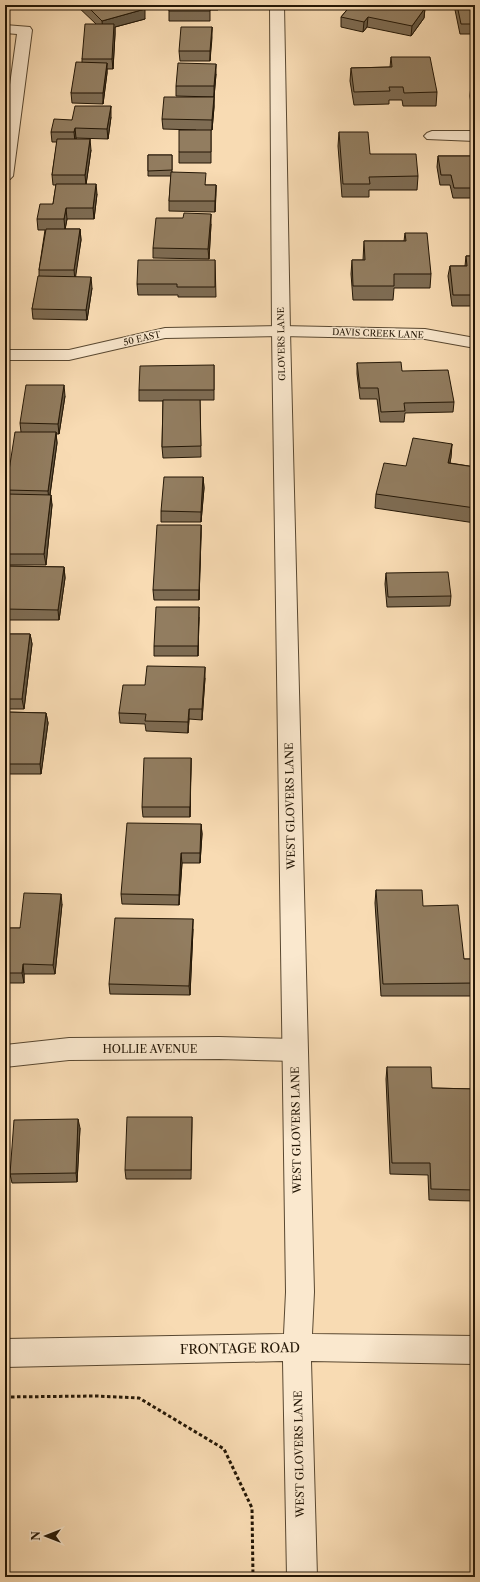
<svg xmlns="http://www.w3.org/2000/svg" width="480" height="1582" font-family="'Libre Caslon Text',serif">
<rect width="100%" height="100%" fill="#f8dbb3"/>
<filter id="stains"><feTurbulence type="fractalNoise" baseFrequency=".005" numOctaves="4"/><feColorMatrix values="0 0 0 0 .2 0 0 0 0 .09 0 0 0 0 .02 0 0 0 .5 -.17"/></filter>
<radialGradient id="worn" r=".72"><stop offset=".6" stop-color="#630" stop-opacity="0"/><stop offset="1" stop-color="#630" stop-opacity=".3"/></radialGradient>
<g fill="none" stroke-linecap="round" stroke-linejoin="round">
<defs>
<path id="minor" d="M5 25 30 27 32 30 13 176 10 179 5 181V121L17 34 5 33Z
M432 131H475V141L427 139 424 136 427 133Z
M281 326 425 329 475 338V348L425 339 281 336 165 338 69 360H5V350H69L165 328Z
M219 1037 295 1039 304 1042 307 1050 304 1058 295 1061 219 1059 69 1060 5 1067V1045L69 1038Z"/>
<path id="tertiary" d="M270 5H284L290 331 314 1292 312 1334 475 1336V1364L311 1361 317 1577H287L283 1361 5 1367V1339L284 1334 286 1292 272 331Z"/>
</defs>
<use href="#minor" stroke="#594831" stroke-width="2"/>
<use href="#tertiary" stroke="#594831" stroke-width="2"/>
<path stroke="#241706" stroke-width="3" stroke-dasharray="3.5 2.5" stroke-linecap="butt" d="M5 1397 96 1396 139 1398 224 1449 252 1508 253 1577"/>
<use href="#minor" fill="#fae8ce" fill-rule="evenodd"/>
<use href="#tertiary" fill="#fae8ce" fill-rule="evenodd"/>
</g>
<path fill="#7e6c53" stroke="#241706" d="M76 5H140L145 19 115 27V34L113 69H107V73L103 104 72 103 71 93 82 62V59L96 24Z
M169 5H218V10H210V21H169Z
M349 5H411L425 8 424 18 411 36 367 27 363 32 341 27V17L350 6Z
M454 5H475V34H460Z
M212 27 210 61H180L179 51Z
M391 57 437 92 436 106H403L402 100H389V104L354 105 350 81 351 68 390 67Z
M216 74 214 97 176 96V86Z
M471 85H475V113H472L470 96Z
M214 97V107L212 130H211V163H179V152L196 130 163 129 162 119Z
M111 117 108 139 76 138V139L91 150 86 184 97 194 94 219H67L65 229H80L81 240 75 277 92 288 87 320 33 319 32 309 39 276V270L45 230H38L37 219 53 204 56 185H53L52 175 57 142H52L51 132 72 120Z
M339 132 370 154 418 176 417 190H369V197H342L338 146Z
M148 155H172V172L206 185H216L215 212 169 211V201L171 176H148Z
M438 156H475V202H473L472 198H453L450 185H440L437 167Z
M211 224 209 259 153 258V248Z
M405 233 431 274 430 288H394L393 300H353L351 274 352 260H363L364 241H404Z
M466 256H475V306H452L448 276 450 266H465Z
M215 260 216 297H178V295H138L137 284Z
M357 363 402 371 454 402 453 412 405 413 404 422H380L377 399H360L357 374Z
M214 365V400H200L201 457 163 458 162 447 163 401H139V390Z
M65 396 59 434H56L57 443 50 495 52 505 46 565H5V511L7 496 6 490 21 432 20 423Z
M452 444 450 463 475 467V523L375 508 376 494 406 466Z
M203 477 204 488 201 522H161V511Z
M201 525V536L199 600H154L153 590Z
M5 566 64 567 65 578 59 620H5Z
M386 573 451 596 450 606 387 607 385 584Z
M199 617 198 656H154V646Z
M5 634H30L32 644 24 709H5Z
M205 678 202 720 189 719 188 733 146 731 145 724 120 723 119 713 145 685Z
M5 712 46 713 48 723 41 774H5Z
M191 758 190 817H143L142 807Z
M201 824 202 834 200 863H182L179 905 122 904 121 894Z
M376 890 423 906 464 959H475V996H381L375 903Z
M62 904 55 974H24V983H5V928H20Z
M193 929 190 995 110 994 109 984Z
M387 1067 432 1088 475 1089V1201L429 1200 428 1175 390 1174 386 1079Z
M192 1117V1126L191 1179H126L125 1170Z
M80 1128 77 1182 12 1183 10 1174Z"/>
<path fill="#665843" stroke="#241706" d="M425 8 424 18 411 36 412 26Z
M145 9V19L115 27V34L113 69 112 59 103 31 102 21Z
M368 17 367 27 363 32 364 22Z
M212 27V38L210 61V51Z
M107 63V73L103 104V93Z
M216 64V74L214 97V86Z
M214 97V107L212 130V120Z
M111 106V117L108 139 107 129Z
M75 128 76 138 75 142 74 132Z
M90 139 91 150 86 185 85 175Z
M96 184 97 194 94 219 93 208Z
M216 185V195L215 212V201Z
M66 208 67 219 65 230 64 219Z
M211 214V224L209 259 208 249Z
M80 229 81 240 75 281 74 270Z
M91 277 92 288 87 320 86 310Z
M64 385 65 396 59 434 58 424Z
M56 432 57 443 49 501 48 491Z
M452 444 451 458 446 477 448 463Z
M203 477 204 488 201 522V512Z
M51 495 52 505 46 565 44 554Z
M201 525V536L199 600V590Z
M64 567 65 578 59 620 58 610Z
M199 607V617L198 656V646Z
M30 634 32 644 24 709 22 699Z
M205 667V678L202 720V709Z
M189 709V719L188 733V722Z
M46 713 48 723 41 774 40 764Z
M191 758V769L190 817V807Z
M7 783 9 793 5 823V799Z
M201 824 202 834 200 863V853Z
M181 853 182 863 179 905V895Z
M61 894 62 904 55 974 53 965Z
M193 919V929L190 995 189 986Z
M23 964 24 974V983L22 973Z
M78 1119 80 1128 77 1182 76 1173Z"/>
<path fill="#927d60" stroke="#241706" d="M86 5H140L145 9 102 21Z
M169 5H210V11H169Z
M351 5H411L425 8 412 26 368 17 364 22 341 17Z
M457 5H475V24H461Z
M85 24H114L112 59H82Z
M181 27H212L210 51H179Z
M391 57H430L437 92 404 93 403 87H389L390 91 354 92 351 68 392 67Z
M76 62 107 63 103 93H71Z
M178 63 216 64 214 86H176Z
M471 85H475V103H474Z
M164 97H214L212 120 162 119Z
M75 106H111L107 129 75 128 74 132H51L54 119 72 120Z
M179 130H211V152H179Z
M339 132H368L370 154H416L418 176 369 177 370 184H343Z
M57 139H90L85 175H52Z
M148 155H172V170L148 171Z
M438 156H475V192H474L473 188H454L451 175H441Z
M171 172 206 173 205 185H216L215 201H169Z
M56 184H96L93 208H66L64 219H37L40 204H53Z
M184 213 211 214 208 249 153 248 156 218H183Z
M46 229H80L74 270H39Z
M405 233H427L431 274H394V286H353L352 260H365L364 241H406Z
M466 256H475V295H453L450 266H467Z
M138 260H215V287H177V284H137Z
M38 276 91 277 86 310 32 309Z
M401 362 402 371 448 370 454 402 404 403 405 411 381 412 378 388H360L357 363Z
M214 365V390H139L140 366Z
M26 385H64L58 424 20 423Z
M163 400H200L201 446 162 447Z
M15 432H56L48 491 6 490Z
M413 438 452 444 448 463 475 467V508L376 494 384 463 406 466Z
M164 477H203L201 512 161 511Z
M7 494 51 495 44 554H5V511Z
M157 525H201L199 590H153Z
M5 566 64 567 58 610 5 609Z
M448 572 451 596 388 597 386 573Z
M156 607H199L198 646H154Z
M5 634H30L22 699H5Z
M147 666 205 667 202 709H189L188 722 145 721 146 714 119 713 123 685H145Z
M5 712 46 713 40 764H5Z
M144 758H191L190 807H142Z
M5 783H7L5 799Z
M127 823 201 824 200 853H181L179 895 121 894Z
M376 890H422L423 906 458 905 464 959H475V983L383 984Z
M24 893 61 894 53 965 23 964 22 973H5V928H20Z
M115 918 193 919 189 986 109 984Z
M387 1067H431L432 1088 475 1089V1190L431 1189 430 1163H392Z
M127 1117H192L191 1170H125Z
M78 1119 76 1173 10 1174 14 1120Z"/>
<g text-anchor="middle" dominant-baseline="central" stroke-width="3" stroke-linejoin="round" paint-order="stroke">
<g font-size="9" fill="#241706" stroke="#fae8ce">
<text transform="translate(378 333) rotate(2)">DAVIS CREEK LANE</text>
<text transform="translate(142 338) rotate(-13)">50 EAST</text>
<text transform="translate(281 344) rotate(-91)">GLOVERS LANE</text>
</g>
<g font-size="11" fill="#241706" stroke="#fae8ce">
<text transform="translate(290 806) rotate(-91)">WEST GLOVERS LANE</text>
<text x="150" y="1049">HOLLIE AVENUE</text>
<text transform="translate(296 1130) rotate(-91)">WEST GLOVERS LANE</text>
<text transform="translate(299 1454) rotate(-91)">WEST GLOVERS LANE</text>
</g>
<g font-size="13" fill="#241706" stroke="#fae8ce">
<text transform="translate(240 1348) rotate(-1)">FRONTAGE ROAD</text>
</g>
</g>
<rect width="480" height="1582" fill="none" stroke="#f8dbb3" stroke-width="20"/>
<rect x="6" y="6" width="468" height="1570" fill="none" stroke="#241706" stroke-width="2"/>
<rect x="10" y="10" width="460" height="1562" fill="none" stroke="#241706"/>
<g transform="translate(46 1536) rotate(270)" stroke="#fae8ce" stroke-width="3" paint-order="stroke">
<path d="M0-3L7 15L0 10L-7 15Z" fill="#241706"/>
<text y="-6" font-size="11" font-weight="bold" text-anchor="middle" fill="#241706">N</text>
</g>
<rect width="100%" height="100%" filter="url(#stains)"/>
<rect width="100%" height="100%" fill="url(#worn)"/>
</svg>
